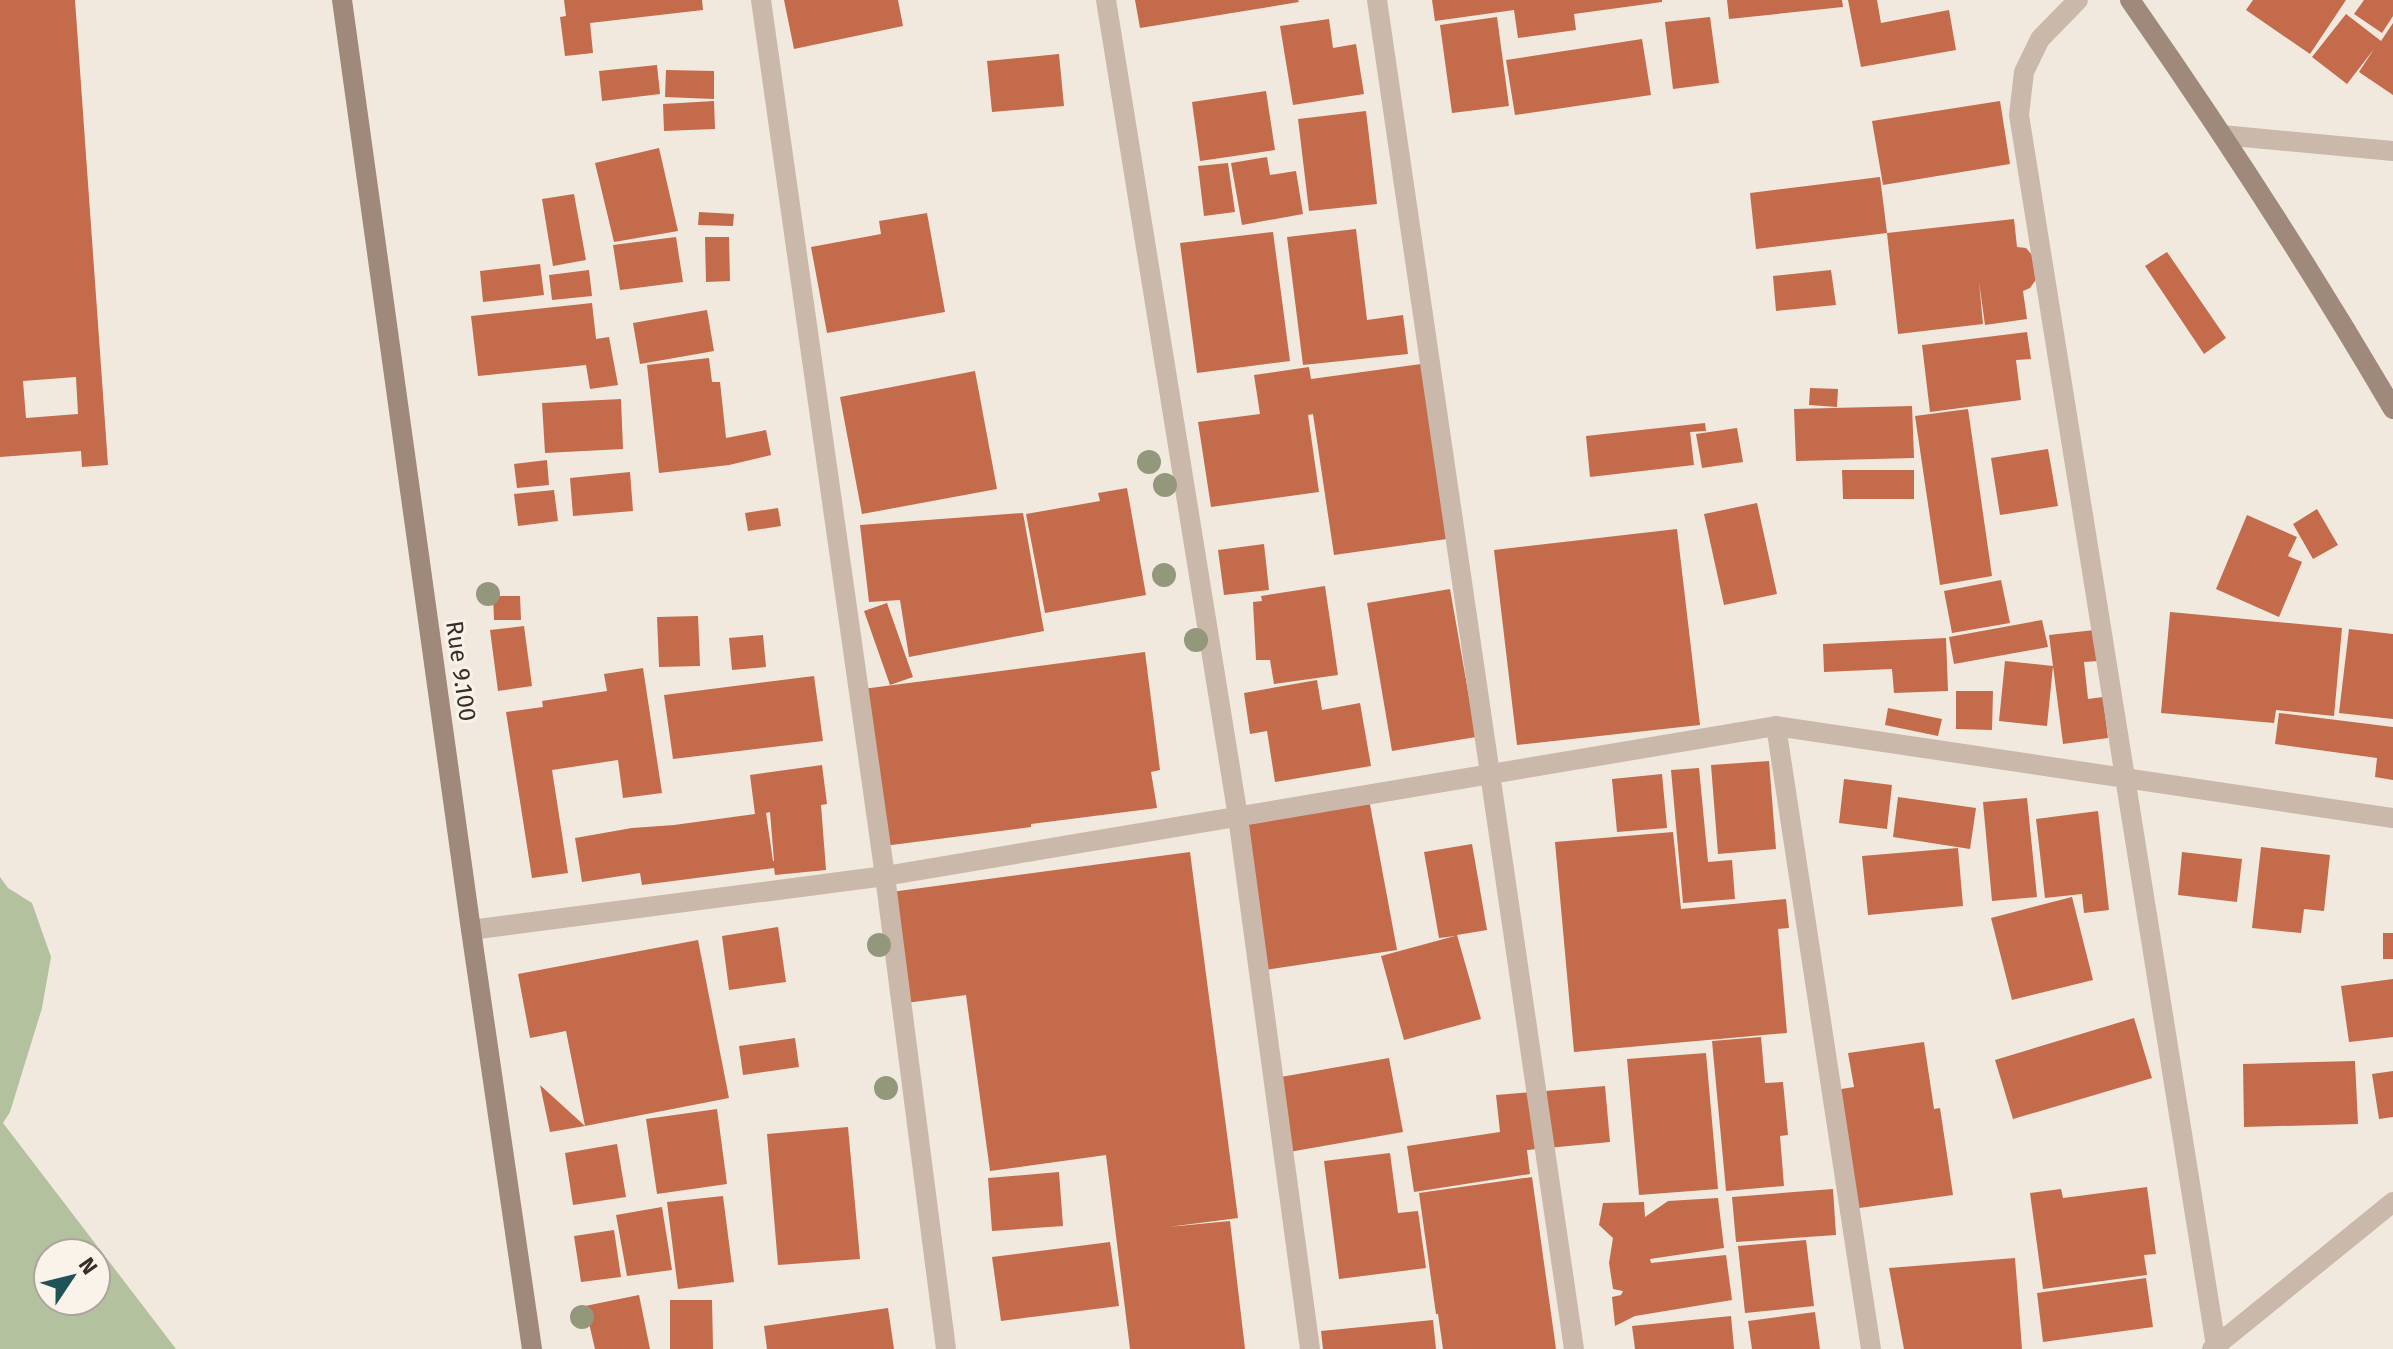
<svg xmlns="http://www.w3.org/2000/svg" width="2393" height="1349" font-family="'Fira Sans',sans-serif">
<rect width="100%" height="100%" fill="#f2e9de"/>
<path fill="#b4c19e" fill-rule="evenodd" d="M0 877 8 888 32 903 51 957 42 1008 10 1112 3 1123 176 1349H0ZM96 1253V1301H48V1253Z"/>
<path fill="#c36b4b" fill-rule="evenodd" d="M0 0H75L108 465 82 467 81 451 0 457ZM76 377 78 414 26 418 23 381Z
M564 0H702L703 10 590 23 593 53 565 56 560 17 566 16Z
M784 0H898L903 26 794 49Z
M1135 0H1298L1299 2 1140 28Z
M1432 0H1662V2L1574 14 1576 30 1518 38 1514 10 1435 21Z
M1727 0H1842L1843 7 1729 19Z
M1848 0H1877L1881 23 1949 10 1956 50 1861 67Z
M2253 0H2346L2310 54 2246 10Z
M2364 0H2393V16L2382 33 2354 14Z
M2346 14 2381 41 2393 23V95L2359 72 2374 49 2347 84 2312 57Z
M1497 17 1509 106 1452 113 1440 25Z
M1710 17 1719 83 1673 89 1665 22Z
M1329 19 1333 48 1356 44 1364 94 1293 105 1280 26Z
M1642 39 1651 95 1515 115 1506 60Z
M1059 54 1064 106 992 112 987 61Z
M657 65 660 94 602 101 599 71Z
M666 70 714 71V99L665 97Z
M1266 91 1275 150 1200 161 1192 102Z
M714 101 715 129 664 131 663 104Z
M2000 101 2010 164 1883 185 1872 121Z
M1366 111 1377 204 1309 211 1298 119Z
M659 148 678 231 614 242 595 163Z
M1267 157 1270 175 1296 171 1303 214 1242 225 1231 163Z
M1228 163 1235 212 1204 216 1198 166Z
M1880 177 1887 233 1756 249 1750 193Z
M574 194 586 260 553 266 542 199Z
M699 212 734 214 733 226 698 225Z
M927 213 945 312 827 333 811 247 881 234 879 221Z
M2014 219 2017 247 2026 248 2032 255 2037 278 2030 288 2023 291 2027 319 1985 325 1979 282 1983 324 1898 334 1887 233Z
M1356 229 1367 320 1403 315 1408 354 1303 365 1287 237Z
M1273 232 1290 361 1197 373 1180 243Z
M676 237 683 282 620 290 613 245Z
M705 237H729L730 281 706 282Z
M2167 252 2226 338 2204 354 2145 266Z
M540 264 544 295 483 302 480 271Z
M589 270 592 296 552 300 549 275Z
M1831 270 1836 305 1776 311 1773 276Z
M592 303 596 339 609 337 618 385 590 389 586 365 478 376 471 316Z
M707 310 714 351 640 364 633 323Z
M2027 332 2031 359 2016 360 2021 400 1930 412 1922 345Z
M709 358 712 382H720L726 438 766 430 771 455 729 465 659 473 647 365Z
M1421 364 1447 539 1334 555 1313 414 1308 415 1319 492 1211 507 1198 422 1260 414 1254 375 1309 367 1311 379Z
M975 371 997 489 862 514 840 397Z
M1810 388 1838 389 1837 407 1809 405Z
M621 399 623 449 545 453 542 403Z
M1912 406 1914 458 1796 461 1794 409Z
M1968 409 1992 576 1940 585 1915 416Z
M1705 423 1706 431 1690 432 1694 465 1590 477 1586 436Z
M1737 428 1743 462 1702 468 1696 434Z
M2048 449 2058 506 2000 515 1991 458Z
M547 460 549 485 517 488 514 464Z
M1842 470H1914V499H1843Z
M630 472 633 511 573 516 570 478Z
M1127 488 1146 595 1045 613 1026 514 1100 501 1098 493Z
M554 490 558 521 518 526 514 494Z
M1757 503 1777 594 1724 605 1704 514Z
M778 508 781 526 748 531 745 513Z
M2317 509 2338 545 2313 559 2293 524Z
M1023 513 1044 631 909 657 900 600 869 602 860 525Z
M2247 515 2297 537 2288 556 2302 562 2279 617 2216 589Z
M1677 529 1700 725 1517 745 1494 550Z
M1264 544 1269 590 1224 595 1218 550Z
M2001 580 2010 623 1952 633 1944 591Z
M1325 586 1338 675 1274 684 1270 660H1256L1253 602 1262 601 1261 596Z
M1450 589 1476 737 1392 751 1367 603Z
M493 596H520L521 620H494Z
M887 603 913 677 890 685 864 611Z
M2170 612 2342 628 2334 716 2276 710 2274 723 2161 713Z
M698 616 700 666 659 667 657 617Z
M2042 620 2048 647 1954 664 1949 637Z
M524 626 532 686 498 691 490 630Z
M2349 629 2393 634V719L2339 713Z
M2095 630 2099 661 2084 662 2088 699 2103 697 2108 738 2063 744 2049 635Z
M763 635 766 667 732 670 729 638Z
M1946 638 1948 691 1894 693 1892 669 1824 672 1823 644Z
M1145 652 1160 770 1151 772 1157 808 1031 824V827L876 847 855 690Z
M2005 661 2053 666 2047 726 1999 721Z
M643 668 662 793 623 798 618 760 552 770 568 873 532 878 506 712 543 707 542 701 607 691 604 674Z
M814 676 823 741 673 759 664 695Z
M1317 680 1322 710 1360 703 1371 766 1275 782 1267 731 1250 734 1244 693Z
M1956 691H1993L1992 730 1956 729Z
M1888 708 1942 719 1938 736 1885 725Z
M2279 713 2393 727V780L2375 777 2377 758 2275 744Z
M1769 761 1776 849 1718 854 1711 765Z
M822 765 827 804 821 805 826 870 775 875 774 868 642 885 640 873 582 882 575 838 632 828 674 825 755 814 750 775ZM770 812 774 861H773L766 813Z
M1699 768 1708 862 1732 860 1735 899 1683 903 1671 770Z
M1662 774 1667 828 1617 832 1612 779Z
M1844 779 1892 785 1887 829 1839 823Z
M1368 794 1397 950 1258 971 1238 817Z
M1898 797 1976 808 1970 849 1893 837Z
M2027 798 2037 897 1992 901 1983 802Z
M2098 811 2109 910 2084 913 2082 894 2045 898 2036 819Z
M1673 832 1681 909 1786 899 1789 928 1778 929 1787 1033 1574 1052 1555 842Z
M1472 844 1487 930 1457 935 1481 1019 1404 1040 1381 956 1455 936 1439 938 1424 852Z
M2261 847 2330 855 2324 911 2304 909 2301 933 2252 928Z
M1958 848 1963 906 1868 915 1862 856Z
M1190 852 1238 1218 1168 1227 1230 1221 1245 1349H1130L1106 1155 990 1171 966 995 906 1003 891 892Z
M2182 852 2242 859 2237 902 2178 895Z
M2072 897 2093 980 2012 1000 1991 918Z
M778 927 786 982 729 990 722 936Z
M2383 933H2393V959H2383Z
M698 940 729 1098 585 1126 550 1132 540 1085 585 1126 566 1031 530 1038 518 974Z
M2393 979V1037L2349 1042 2341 986Z
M2134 1018 2152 1078 2013 1119 1995 1060Z
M1761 1037 1765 1083 1783 1082 1788 1135 1780 1136 1784 1186 1726 1191 1712 1041Z
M795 1038 799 1067 743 1075 739 1046Z
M1924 1042 1934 1109 1940 1108 1953 1195 1852 1209 1835 1090 1854 1087 1848 1053Z
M1706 1053 1718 1189 1639 1195 1627 1059Z
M1389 1058 1403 1132 1289 1152 1275 1078Z
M2355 1061 2358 1124 2244 1127 2243 1064Z
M2393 1071V1117L2379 1119 2372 1074Z
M1605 1086 1610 1142 1527 1150 1530 1174 1414 1192 1407 1146 1500 1132 1496 1095Z
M717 1109 727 1184 657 1194 646 1119Z
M848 1127 860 1259 778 1265 767 1134Z
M617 1144 626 1197 573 1205 565 1153Z
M1390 1153 1398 1213 1418 1211 1426 1268 1339 1279 1324 1161Z
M1059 1172 1063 1226 992 1231 988 1178Z
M1532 1177 1556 1349H1443L1438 1314H1436L1419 1193Z
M2147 1187 2156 1254 2144 1255 2147 1275 2043 1289 2030 1193 2061 1189 2063 1198Z
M1833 1189 1836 1235 1736 1242 1732 1197Z
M723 1196 734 1282 678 1289 667 1202Z
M1718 1198 1724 1248 1650 1259 1651 1263 1726 1255 1732 1300 1635 1316 1615 1326 1612 1297 1621 1295 1623 1291 1613 1289 1609 1263 1613 1238 1599 1225 1603 1203 1644 1202 1645 1217 1668 1201Z
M662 1207 672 1270 627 1276 616 1215Z
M614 1230 621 1277 581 1282 574 1236Z
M1806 1240 1814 1306 1745 1313 1738 1246Z
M1110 1242 1119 1306 1001 1321 992 1257Z
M2015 1258 2022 1349H1904L1889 1268Z
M2146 1278 2153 1327 2043 1342 2037 1293Z
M639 1295 650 1349H595L585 1306Z
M670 1300H712L713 1349H670Z
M888 1308 894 1349H767L764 1326Z
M1815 1312 1820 1349H1752L1748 1321Z
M1731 1316 1734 1349H1635L1632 1326Z
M1433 1320 1436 1349H1323L1321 1331Z"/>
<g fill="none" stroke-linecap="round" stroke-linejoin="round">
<path stroke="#cab9aa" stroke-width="20" d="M761 0 885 876 946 1349
M1106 0 1238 817 1310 1349
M1377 0 1574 1349
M2078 0 2040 39 2024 72 2019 115 2216 1346 2219 1349
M2222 135 2393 151
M1776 726 1871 1349
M471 930 885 876 1776 726 2393 818
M2212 1349 2393 1202"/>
<path stroke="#9e897b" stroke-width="20" d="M342 0 471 930 532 1349
M2130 0C2223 133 2311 269 2393 409"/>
</g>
<g fill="#93987d">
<circle cx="1149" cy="462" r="12"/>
<circle cx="1165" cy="485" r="12"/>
<circle cx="1164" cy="575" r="12"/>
<circle cx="488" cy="594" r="12"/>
<circle cx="1196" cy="640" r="12"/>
<circle cx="879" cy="945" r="12"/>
<circle cx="886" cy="1088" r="12"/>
<circle cx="582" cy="1317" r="12"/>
</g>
<g text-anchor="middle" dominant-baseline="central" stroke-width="6" stroke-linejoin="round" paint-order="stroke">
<g font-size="24" fill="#382e29" stroke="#faf3ea">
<text transform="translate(461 671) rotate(82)">Rue 9.100</text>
</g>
</g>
<g transform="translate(72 1277) rotate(55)"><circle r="38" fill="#faf3ea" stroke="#aca49d" stroke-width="2"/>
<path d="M0-6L14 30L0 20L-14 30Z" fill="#1f5358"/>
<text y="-12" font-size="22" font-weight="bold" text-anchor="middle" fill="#382e29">N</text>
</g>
</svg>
